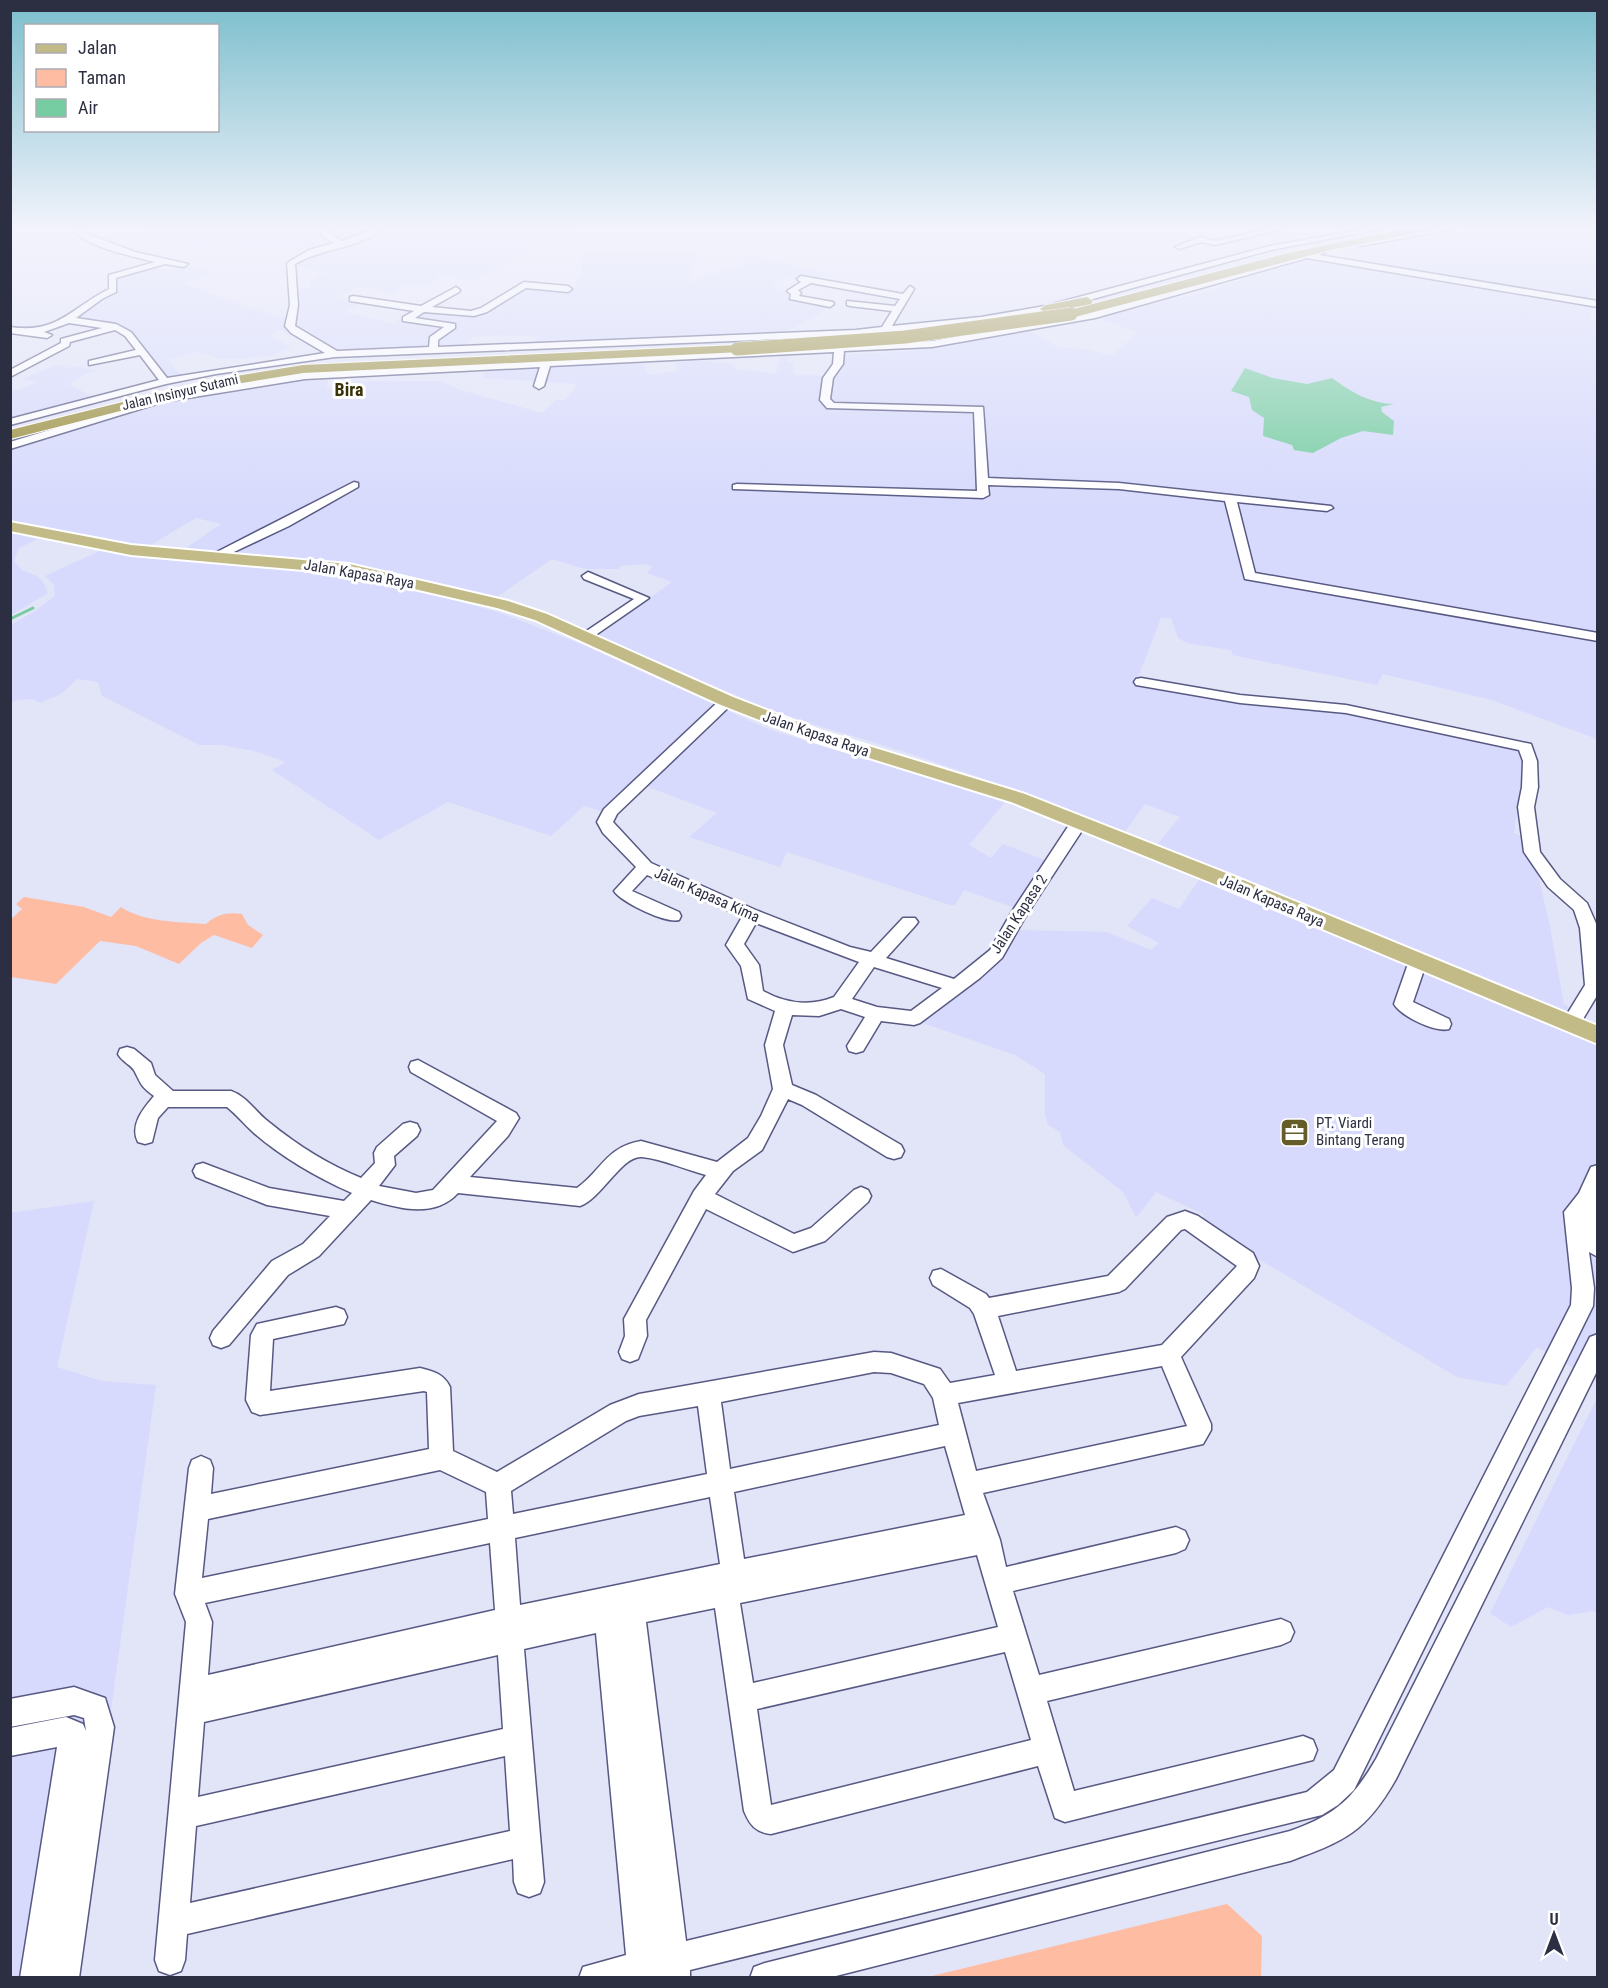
<svg xmlns="http://www.w3.org/2000/svg" width="1608" height="1988" font-family="'Roboto Condensed',sans-serif">
<rect width="100%" height="100%" fill="#e2e4f8"/>
<path fill="#d7dafc" d="M147 229H577L571 237H553L474 281 442 274 427 285 410 283 390 293 359 286 337 297 364 302 345 312 393 323 417 310 482 314 527 285 572 290 582 274 581 253 698 252 690 282 742 264 746 259 745 254 828 274 816 280 790 275 770 288 795 293 790 297 828 304 829 308 786 332 533 346 536 338 531 336 497 335 474 337 462 348 339 352 307 345 283 330H275L276 333 269 336 290 346 289 348 274 355 240 359H222L198 352 168 359 177 371 184 376 158 382 134 348 122 335 127 332 117 325 68 319 114 290 109 279 151 268 173 270 180 266 208 271V274L184 283 245 307 287 318 289 312 298 309 299 289 310 288 311 281 323 273 294 265 296 261 311 254 299 251 247 248 213 243 202 249 122 239Z
M1476 229H1597V287L1586 301 1592 304 1590 319 1597 321V739L1492 700 1383 674 1377 685 1233 655 1231 650 1187 643 1178 638 1171 618H1161L1135 685 1190 695 1379 718 1527 751 1514 833 1530 839 1550 927 1564 1004 1597 1025V1382L1537 1347 1506 1386 1457 1377 1205 1227 1203 1214 1156 1192 1136 1218 1123 1192 1063 1145 1060 1132 1048 1125 1045 1114V1074L1015 1055 923 1023 955 994 995 964 1019 930 1106 932 1151 950 1159 943 1127 926 1152 898 1179 909 1209 865 1155 847 1180 817 1145 804 1124 833 1043 799 908 753 780 714 598 636 672 582 647 573 653 566 643 564 620 566 619 569H585L552 559 494 599 452 587 372 570 275 557 182 551 221 524 196 518 146 548 52 532 19 548 14 561 22 570 37 576 44 583 48 593 11 615V448L125 415 166 400 276 381 328 377 327 388 352 382 368 381H440L461 390 542 413 556 400H564L573 391 576 384 484 378V369L643 363 648 375 677 371 676 362 709 361 735 365 734 369 776 373 781 356H789L788 362H793L794 374 822 376 833 364 836 355 913 351 1029 330 1059 348 1085 349 1112 356 1138 332 1097 318 1099 317 1206 291 1314 257 1366 264 1357 261 1364 255 1343 250Z
M58 364 68 368 78 366 98 371 84 375 69 384 94 398 11 421V392L38 382 22 379Z
M104 549 325 572 407 587 501 613 583 645 770 730 1006 801 969 845 991 858 1003 844 1052 863 1018 909 964 890 955 905H950L787 852 780 867 689 837 717 813 635 782 604 812 584 806 551 836 448 802 379 840 272 770 286 762 254 751 221 745H199L102 696 98 682 77 679 61 694 40 703 33 699 16 700 11 703V625L35 611 55 596 54 585 45 576Z
M94 1201 57 1367 102 1381 156 1385 74 1977H11L10 1213Z
M1597 1398V1613L1593 1611 1568 1615 1548 1607 1511 1627 1490 1613Z"/>
<path fill="#febca3" d="M24 897 84 907 111 917 121 907C143 922 179 922 206 924 217 914 228 912 242 914L248 925 263 935 252 948 214 935 201 943 179 964 136 946 100 941 56 984 11 977 10 920 22 909 16 904Z
M1227 1904 1262 1936 1261 1977H928Z"/>
<path fill="#77cda2" d="M1245 368 1273 378 1307 384 1332 378C1351 392 1369 403 1394 404L1381 407 1382 412 1394 421 1393 435 1363 431 1341 438 1313 453 1294 450 1292 445 1263 436 1264 418 1252 410 1249 397 1231 391Z"/>
<g fill="none" stroke-linecap="round" stroke-linejoin="round">
<path stroke="#77cda2" stroke-width="3" d="M10 619 33 608"/>
<defs>
<path id="minor" d="M77 229H85V233L135 252 188 264 184 267 165 264 116 278V292L102 299 76 318 116 324 131 332 167 378 325 353 291 333 285 326 290 305 287 263 309 250 334 243 322 236V229H330L329 233 342 241 373 229H382C358 249 322 248 295 264L298 305 295 326 337 351 429 347 430 337 444 327 403 321V317L414 311 350 301V297L353 296 421 306 456 287 460 290 459 292 432 307 471 311 481 308 524 282 568 286 572 289 568 292 526 288 487 312 474 316 424 312 415 318 455 324V328L438 340V347L856 330 882 327 892 311 850 306 847 305V301L895 306 900 299 811 283 798 290 801 293 799 296 833 302 834 304 830 307 790 299 791 294 787 291 801 282 797 279 801 276 903 294 910 286 914 289 892 326 981 317 1045 306 1270 246 1366 229H1381L1271 250 1049 311 981 323 856 336 335 357 216 374 166 384 10 425V419L159 380 140 355 89 365V361L136 350 125 336 115 330 70 342 69 346 10 377V370L61 343V339L102 328 69 323 44 332 52 335 47 338 10 333V327C58 334 71 308 109 289V275L155 262C135 257 86 247 75 231Z
M1269 229H1282L1215 245 1201 242 1179 249 1175 247 1200 237 1215 241Z
M1438 229H1454L1360 246 1356 244Z
M1321 250 1325 252 1319 255 1598 301V307L1307 258 1095 318 932 347 844 351 843 364 833 378 830 399 834 403 983 407 988 478 1119 483 1331 506 1333 508 1327 511 1237 502 1255 573 1598 633V641L1245 579 1225 501 1119 489 988 485 989 495 983 498 733 489V485L737 484 977 491 974 412 827 408 820 400 823 378 833 364 834 352 550 366 544 386 539 389 534 386 540 367 305 379 163 402 10 449V442L161 396 305 373 932 341 1094 312Z
M354 482 358 483V487L289 526 217 560 213 561 207 557Z
M588 572 649 598 587 641 580 637 582 634 634 599 584 579 582 576Z
M1141 678 1240 695 1346 705 1531 744 1537 761 1538 787 1534 807 1540 852 1560 879 1587 903 1598 928V994L1577 1029 1570 1031 1563 1029 1561 1024 1585 985 1580 928 1574 910 1548 887 1524 852 1518 807 1522 787 1523 761 1519 750 1346 713 1240 703 1136 685 1134 682 1136 679Z
M727 697 734 701 732 704 617 814 613 822 651 863 758 911 850 947 871 952 903 918H915L918 922 915 926 886 958 954 979 990 950 1011 913 1073 819H1085L1087 823 1024 919 1002 958 980 978 920 1023 914 1025 881 1021 863 1051 856 1053 849 1051 847 1046 865 1017 841 1009 819 1016 792 1015 783 1045 792 1085 816 1095 901 1145 904 1151 901 1157 894 1159 887 1157 802 1105 788 1099 762 1150 733 1171 715 1194 794 1234 811 1228 854 1190 861 1187 868 1190 871 1196 868 1202 825 1241 793 1252 706 1209 646 1320 647 1336 638 1359 630 1362 622 1359 619 1352 625 1336 624 1319 694 1191 706 1175C686 1170 663 1159 642 1157 622 1155 602 1198 580 1206L458 1193C435 1218 400 1209 371 1200L319 1256 288 1275 229 1345 221 1348 213 1345 210 1338 213 1331 272 1261 303 1244 330 1216 267 1205 196 1177 193 1171 196 1165 203 1163 269 1188 344 1201 352 1193C318 1178 283 1158 254 1133 245 1125 237 1115 227 1107H168L158 1118 152 1142 145 1144 138 1142C129 1125 144 1108 154 1096 141 1086 142 1086 135 1072 132 1065 122 1062 118 1054L120 1049 127 1047 134 1049 151 1063 155 1075 173 1091H231C248 1097 256 1113 270 1123 297 1145 329 1165 361 1178L375 1163 374 1153 377 1147 403 1124 410 1122 417 1124 420 1130 417 1136 394 1156 395 1165 379 1186 416 1193 433 1190 497 1121 411 1072 409 1067 411 1062 418 1060 516 1113 519 1118 508 1136 470 1177 577 1188C602 1170 606 1147 641 1141L717 1162 748 1138 761 1116 773 1089 765 1045 775 1011 748 999 741 966 726 945 742 917 647 875 632 891 679 912 681 916 679 920C666 924 621 902 614 891L636 867 603 833 597 822 604 809 722 698ZM756 923 859 962 834 997C810 1007 785 1003 763 991L759 965 744 944ZM874 967 942 988 911 1011 877 1007 852 999Z
M1418 955 1424 957 1427 961 1413 1002 1449 1019 1451 1024 1449 1029C1435 1033 1401 1016 1394 1004L1409 961 1412 957Z
M1598 1165V1257L1589 1252 1594 1288 1593 1306 1354 1790 1338 1805 1322 1815 690 1970V1978H579L583 1967 626 1955 596 1633 524 1649 544 1882 540 1893 529 1897 518 1893 514 1882 513 1859 187 1934 185 1960 181 1971 170 1975 159 1971 155 1960 186 1622 175 1594 189 1468 192 1460 201 1456 210 1460 213 1468 211 1494 429 1449 427 1392 424 1391 260 1415 252 1412 246 1400 251 1335 257 1324 336 1307 344 1310 347 1317 344 1324 273 1339 270 1391 420 1368C433 1371 444 1374 450 1387L453 1451 497 1472 610 1405 639 1394 874 1352 891 1353 940 1369 950 1383 995 1375 974 1314 970 1308 933 1285 930 1278 933 1271 941 1269 986 1294 989 1298 1108 1276 1167 1217 1185 1211 1198 1216 1253 1253 1259 1266 1254 1278 1181 1357 1211 1424V1430L1203 1444 983 1493 1000 1540 1006 1567 1176 1527 1185 1531 1189 1540 1185 1549 1176 1553 1013 1591 1039 1675 1281 1619 1290 1623 1294 1632 1290 1641 1281 1645 1047 1701 1074 1791 1303 1736 1313 1740 1317 1750 1313 1760 1065 1822 1055 1818 1038 1766 771 1834C755 1832 750 1825 744 1811L715 1608 646 1622 686 1941 1307 1792 1334 1770 1571 1305 1572 1288 1564 1212 1579 1193 1591 1167ZM1185 1229 1237 1266 1162 1345 1016 1371 998 1316 1119 1292 1125 1289 1181 1230ZM1162 1366 1187 1426 976 1471 958 1403ZM874 1372 891 1373 924 1384 933 1398 939 1425 730 1469 721 1402ZM698 1406 707 1474 513 1514 511 1491 626 1421 639 1416ZM945 1446 965 1515 744 1559 734 1492ZM440 1470 486 1492 488 1519 202 1578 208 1519ZM710 1497 720 1564 520 1605 515 1538ZM490 1543 495 1610 208 1675 212 1622 205 1603ZM977 1555 998 1627 753 1683 740 1603ZM1005 1652 1031 1740 771 1805 757 1709ZM498 1655 503 1729 198 1797 204 1722ZM505 1756 510 1831 190 1903 196 1826Z
M1598 1334V1369L1396 1779C1366 1832 1345 1841 1290 1861L828 1978H750L754 1967 765 1963 1290 1831C1335 1815 1352 1800 1376 1759L1590 1337Z
M74 1687 105 1698 114 1727 79 1978H20L57 1747 10 1756V1728L66 1717 83 1724 86 1731 84 1718 74 1715 10 1727V1699Z"/>
<path id="major" d="M10 522 131 545 349 564 508 601 547 614 733 697 823 732 1025 794 1226 873 1598 1026V1044L1212 883 1011 802 811 740 721 705 535 620 497 608 349 574 131 555 10 531Z"/>
<path id="highway" d="M1403 229H1426L1420 232 1331 250 1071 318 1065 314 1066 311 1288 253Z
M1087 297 1093 301 1091 304 1046 313 1040 309 1046 305Z
M737 345 742 346 744 349 742 352 303 373 211 388 10 439V430L211 380 303 365Z"/>
</defs>
<use href="#minor" stroke="#575983" stroke-width="3"/>
<use href="#major" stroke="#fff" stroke-width="4"/>
<use href="#highway" stroke="#fff" stroke-width="2"/>
<use href="#minor" fill="#fff" fill-rule="evenodd"/>
<use href="#major" fill="#c2bb87" fill-rule="evenodd"/>
<use href="#highway" fill="#998d37" fill-rule="evenodd"/>
<defs>
<path id="highway-bridge" d="M737 349 905 337 1071 314"/>
</defs>
<use href="#highway-bridge" stroke="#fff" stroke-width="14" stroke-linecap="butt"/>
<use href="#highway-bridge" stroke="#998d37" stroke-width="13"/>
</g>
<linearGradient id="sky" x2="0" y2="1"><stop stop-color="#7bbecc"/><stop offset="0.45" stop-color="#f2f3fc"/><stop offset="1" stop-color="#f2f3fc" stop-opacity="0"/></linearGradient>
<rect width="1608" height="507" fill="url(#sky)"/>
<defs>
<symbol id="office-square" viewBox="-11 -11 22 22"><rect x="-9" y="-9" width="18" height="18" rx="4" fill="#645c29" stroke="#fff"/><path d="M-6-3h4V-5.5h4V-3h4V5H-6ZM-1-4.5V-3h2v-1.5ZM-6 0V1H6V0Z" fill="#fff"/></symbol>
</defs>
<g fill-rule="evenodd">
<use href="#office-square" x="1278" y="1116" width="33" height="33"/>
</g>
<g text-anchor="middle" dominant-baseline="central" stroke-width="6" stroke-linejoin="round" paint-order="stroke">
<g font-size="14" fill="#2c2e41" stroke="#fff">
<text transform="translate(180 392) rotate(-13)">Jalan Insinyur Sutami</text>
</g>
<g font-size="15" fill="#2c2e41" stroke="#fff">
<text transform="translate(359 574) rotate(10)">Jalan Kapasa Raya</text>
<text transform="translate(816 734) rotate(19)">Jalan Kapasa Raya</text>
<text transform="translate(707 895) rotate(24)">Jalan Kapasa Kima</text>
<text transform="translate(1272 901) rotate(23)">Jalan Kapasa Raya</text>
<text transform="translate(1019 914) rotate(-57)">Jalan Kapasa 2</text>
</g>
<g font-size="15" fill="#2c2e41" stroke="#fff" text-anchor="start">
<text x="1316" y="1123">PT. Viardi<tspan x="1316" dy="17">Bintang Terang</tspan></text>
</g>
<g font-size="18" font-weight="bold" fill="#383206" stroke="#fff">
<text x="349" y="389">Bira</text>
</g>
</g>
<rect width="1608" height="1988" fill="none" stroke="#2c2e41" stroke-width="24"/>
<rect x="24" y="24" width="195" height="108" fill="#ffffff" stroke="#ababb3" stroke-width="1.5"/>
<rect x="36" y="44" width="30" height="9" fill="#c2bb87" stroke="#ababb3" stroke-width="1.5"/>
<text x="78" y="54" font-size="18" fill="#2c2e41">Jalan</text>
<rect x="36" y="69" width="30" height="18" fill="#febca3" stroke="#ababb3" stroke-width="1.5"/>
<text x="78" y="84" font-size="18" fill="#2c2e41">Taman</text>
<rect x="36" y="99" width="30" height="18" fill="#77cda2" stroke="#ababb3" stroke-width="1.5"/>
<text x="78" y="114" font-size="18" fill="#2c2e41">Air</text>
<g transform="translate(1554 1934)" stroke="#ffffff" stroke-width="4.5" paint-order="stroke">
<path d="M0-4.5L10 22L0 15L-10 22Z" fill="#2c2e41"/>
<text y="-9" font-size="16" font-weight="bold" text-anchor="middle" fill="#2c2e41">U</text>
</g>
</svg>
